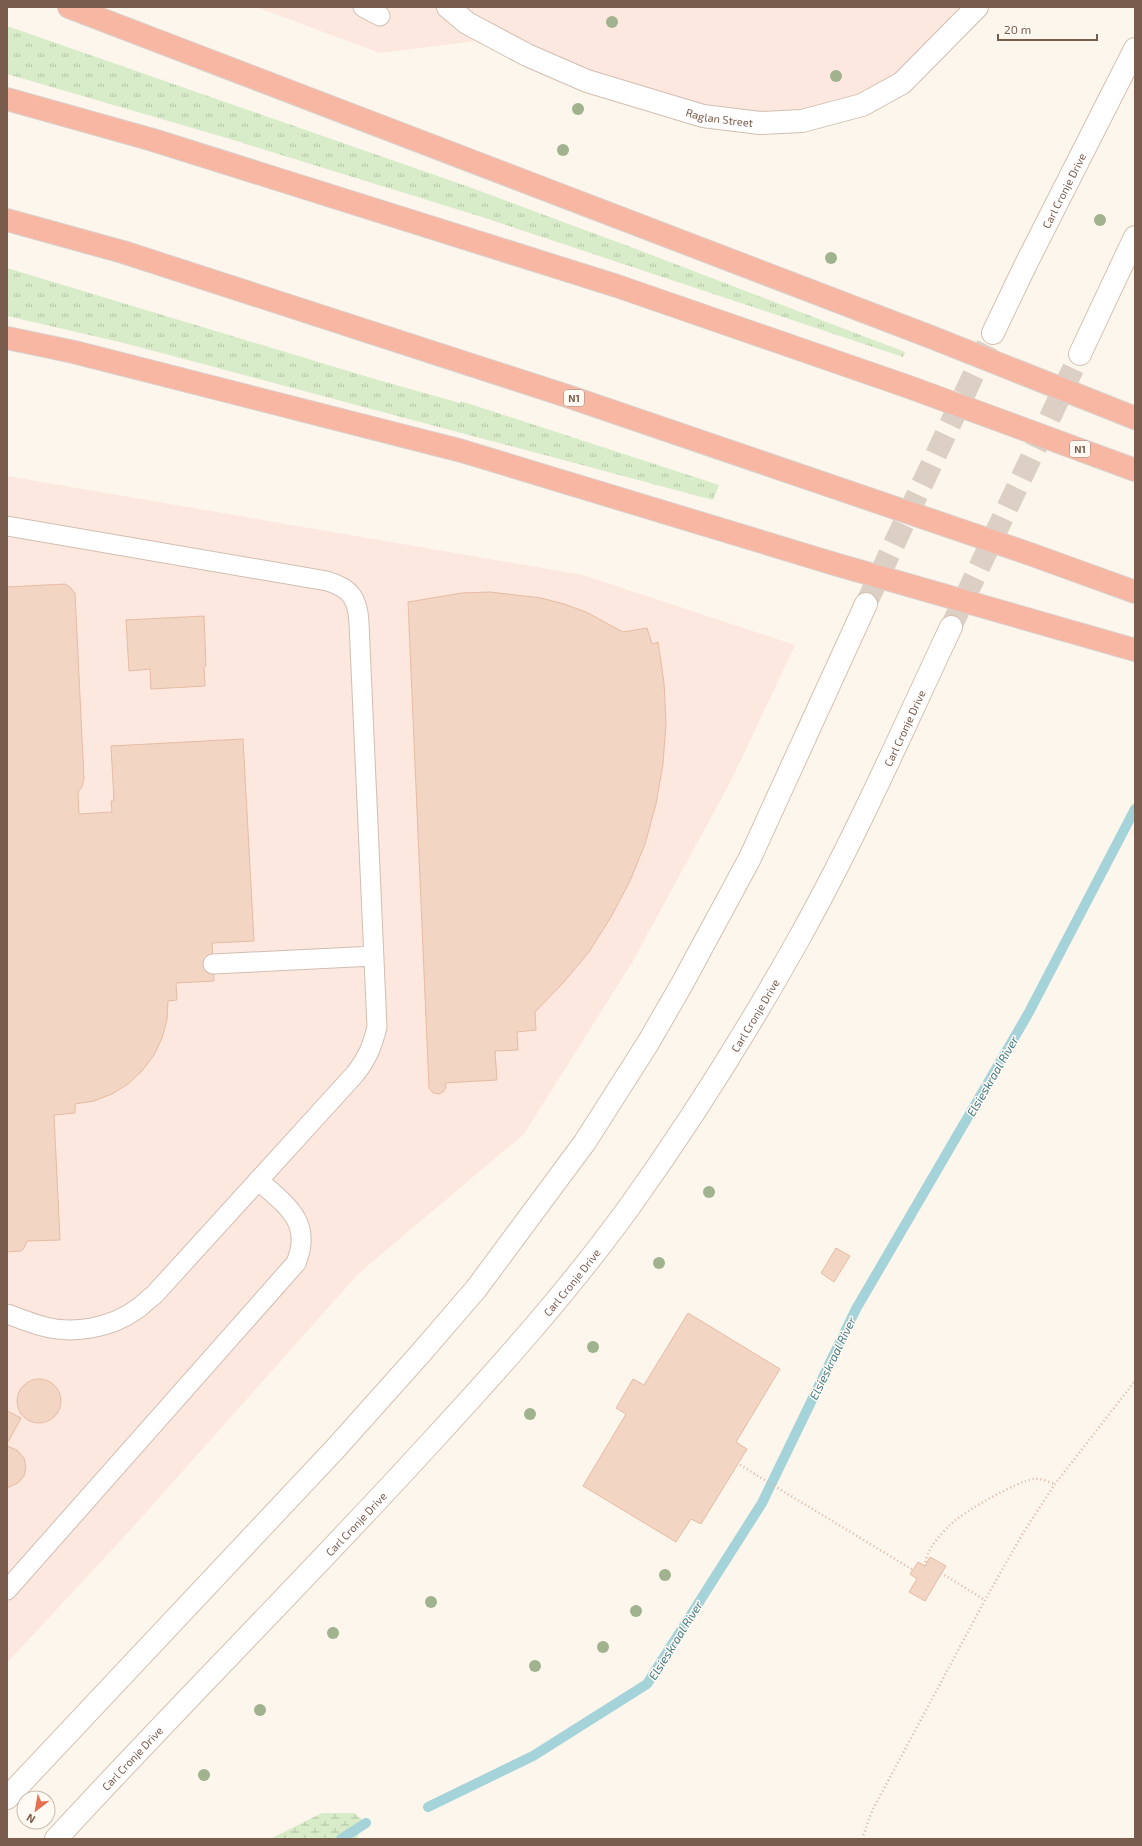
<svg xmlns="http://www.w3.org/2000/svg" width="1142" height="1846" font-family="'Exo 2',sans-serif">
<defs>
<pattern id="grass-tufts" width="24" height="20" patternUnits="userSpaceOnUse"><rect width="24" height="20" fill="#d8ecc9"/><path d="M3 7l-1-3M5 7V3M7 7l1-3M15 17l-1-3M17 17v-4M19 17l1-3" fill="none" stroke="#b4c2a5"/></pattern>
<pattern id="wetland-marsh" width="20" height="14" patternUnits="userSpaceOnUse"><rect width="20" height="14" fill="#d8ecc9"/><path d="M1 5h8M5 5V1M11 12h8M15 12V8" fill="none" stroke="#b4c2a5"/></pattern>
</defs>
<rect width="100%" height="100%" fill="#fdf6ec"/>
<path fill="#fde8e0" d="M256 7H990L906 86 759 127 493 39 380 53Z
M7 476 583 575 795 645 733 777 633 961 524 1134 358 1274 133 1527 7 1663Z"/>
<path fill="url(#grass-tufts)" d="M7 26 472 188 636 249 905 352 903 357 482 217 230 139 7 74Z
M7 268 378 380 460 403 461 401 719 485 713 500 124 343 7 316Z"/>
<path fill="url(#wetland-marsh)" d="M322 1813H354L366 1823 356 1839H270Z"/>
<g fill="none" stroke-linecap="round" stroke-linejoin="round">
<path stroke="#a5d3da" stroke-width="10" d="M428 1807 533 1756 647 1684 762 1503 856 1309 1028 1014 1135 809
M341 1839 366 1823"/>
</g>
<path fill="#f3d5c3" stroke="#e6bba3" d="M65 584 70 587 75 593 84 779 82 787 78 792 79 814 112 812 111 801H114L111 746 243 739 254 941 212 943 214 981 176 983 177 1000 168 1001 167 1020 162 1038 154 1055 142 1071 128 1084 112 1094 94 1101 75 1104V1113L54 1115 60 1240 27 1241 24 1248 21 1251 7 1252V587Z
M490 592 541 598 564 604 586 612 623 632 647 628 652 644 658 642 664 683 666 723 663 764 656 804 645 844 630 881 611 917 589 952 563 983 535 1012 536 1030 517 1032 518 1050 495 1051 497 1080 445 1083 446 1087 443 1092 439 1094 433 1093 429 1088 408 602 462 593Z
M204 616 206 666 204 667 205 686 151 689 150 669 129 671 126 620Z
M836 1248 850 1256 834 1282 821 1273Z
M688 1313 780 1369 736 1442 747 1449 701 1524 691 1519 676 1542 583 1486 626 1414 616 1408 633 1379 644 1385Z
M17 1401a22 22 0 1 1 44 0a22 22 0 1 1-44 0Z
M7 1411 21 1418 8 1442H7Z
M7 1446 17 1450 24 1458 26 1467 24 1476 18 1483 7 1488Z
M930 1557 946 1566 925 1601 909 1592 917 1579 910 1574 918 1562 925 1566Z"/>
<g fill="none" stroke-linecap="round" stroke-linejoin="round">
<path stroke="#dcd0c4" stroke-width="22" stroke-dasharray="22 11" stroke-linecap="butt" d="M866 604 993 333
M951 627 1080 354"/>
<defs>
<path id="lane" d="M363 7 380 16
M7 526 327 581C351 588 358 599 359 623L377 1027C372 1047 368 1057 355 1074L154 1295C148 1299 143 1305 137 1309 111 1328 73 1335 42 1326 30 1323 19 1318 7 1314
M213 964 374 956
M7 1590 296 1263C313 1222 286 1205 258 1180"/>
<g id="street">
<path id="s1" d="M448 7 467 23 527 55 587 81 703 116 760 123 802 121 862 105 902 83 977 7"/>
</g>
<g id="secondary">
<path id="s2" d="M993 333 1026 264 1135 49"/>
<path d="M1080 354 1135 237"/>
<path d="M7 1798 336 1448 420 1354 476 1289 585 1142 648 1043 682 984 750 858 866 604"/>
<path id="s3" d="M56 1839C180 1704 310 1575 433 1440 502 1365 570 1289 630 1206 690 1122 746 1033 797 942 854 841 901 733 951 627"/>
</g>
<path id="highway" d="M69 7 931 337 1135 418
M7 99 153 140 617 286 909 387 1135 470
M7 220 123 252 570 397 1030 554 1135 592
M7 338 74 352 462 451 838 565 1135 650"/>
</defs>
<use href="#lane" stroke="#d1beb0" stroke-width="21"/>
<use href="#street" stroke="#d1beb0" stroke-width="24"/>
<use href="#secondary" stroke="#d6c0b0" stroke-width="24"/>
<use href="#highway" stroke="#dad1cd" stroke-width="24"/>
<path stroke="#d9b8a5" stroke-width="2.5" stroke-dasharray="1 3" stroke-linecap="butt" d="M740 1465 913 1570
M925 1566C925 1551 940 1535 950 1525 963 1512 1017 1481 1034 1479 1040 1478 1049 1482 1055 1484
M941 1573 985 1600
M862 1839 872 1811 985 1600 1023 1533 1055 1484 1135 1381"/>
<use href="#lane" stroke="#fff" stroke-width="19"/>
<use href="#street" stroke="#fff" stroke-width="22"/>
<use href="#secondary" stroke="#fff" stroke-width="22"/>
<use href="#highway" stroke="#f7b7a3" stroke-width="22"/>
</g>
<g fill="#a0b28e">
<circle cx="612" cy="22" r="6"/>
<circle cx="836" cy="76" r="6"/>
<circle cx="578" cy="109" r="6"/>
<circle cx="563" cy="150" r="6"/>
<circle cx="1100" cy="220" r="6"/>
<circle cx="831" cy="258" r="6"/>
<circle cx="709" cy="1192" r="6"/>
<circle cx="659" cy="1263" r="6"/>
<circle cx="593" cy="1347" r="6"/>
<circle cx="530" cy="1414" r="6"/>
<circle cx="665" cy="1575" r="6"/>
<circle cx="431" cy="1602" r="6"/>
<circle cx="636" cy="1611" r="6"/>
<circle cx="333" cy="1633" r="6"/>
<circle cx="603" cy="1647" r="6"/>
<circle cx="535" cy="1666" r="6"/>
<circle cx="260" cy="1710" r="6"/>
<circle cx="204" cy="1775" r="6"/>
</g>
<g text-anchor="middle" dominant-baseline="central" stroke-width="3" stroke-linejoin="round" paint-order="stroke">
<g fill="#fffaf3" stroke="#a28b7f" stroke-width="1">
<rect x="564" y="390" width="20" height="16" rx="3"/>
<rect x="1070" y="441" width="20" height="16" rx="3"/>
</g>
<g font-size="10" font-weight="bold" fill="#7a5c4d">
<text x="574" y="398">N1</text>
<text x="1080" y="449">N1</text>
</g>
<g font-size="11" fill="#7a5c4d" stroke="#fffaf3">
<text stroke="none"><textPath href="#s1" startOffset="296">Raglan Street</textPath></text>
<text stroke="none"><textPath href="#s2" startOffset="159">Carl Cronje Drive</textPath></text>
<text stroke="none"><textPath href="#s3" startOffset="1407">Carl Cronje Drive</textPath></text>
<text stroke="none"><textPath href="#s3" startOffset="1083">Carl Cronje Drive</textPath></text>
<text stroke="none"><textPath href="#s3" startOffset="759">Carl Cronje Drive</textPath></text>
<text stroke="none"><textPath href="#s3" startOffset="435">Carl Cronje Drive</textPath></text>
<text stroke="none"><textPath href="#s3" startOffset="111">Carl Cronje Drive</textPath></text>
</g>
<g font-size="12" font-style="italic" fill="#437c86" stroke="#fffaf3">
<text transform="translate(992 1076) rotate(-60)">Elsieskraal River</text>
<text transform="translate(832 1358) rotate(-64)">Elsieskraal River</text>
<text transform="translate(675 1640) rotate(-58)">Elsieskraal River</text>
</g>
</g>
<rect width="1142" height="1846" fill="none" stroke="#7a5c4d" stroke-width="16"/>
<g transform="translate(36 1810) rotate(211)"><circle r="19" fill="#fffaf3" stroke="#cabbb1"/>
<path d="M0-3L7 15L0 10L-7 15Z" fill="#e76f51"/>
<text y="-6" font-size="11" font-weight="bold" text-anchor="middle" fill="#7a5c4d">N</text>
</g>
<path d="M998 34v6h99v-6" fill="none" stroke="#7a5c4d" stroke-width="2"/>
<text x="1004" y="34" font-size="12" fill="#7a5c4d" stroke="#fffaf3" stroke-width="3" paint-order="stroke">20 m</text>
</svg>
